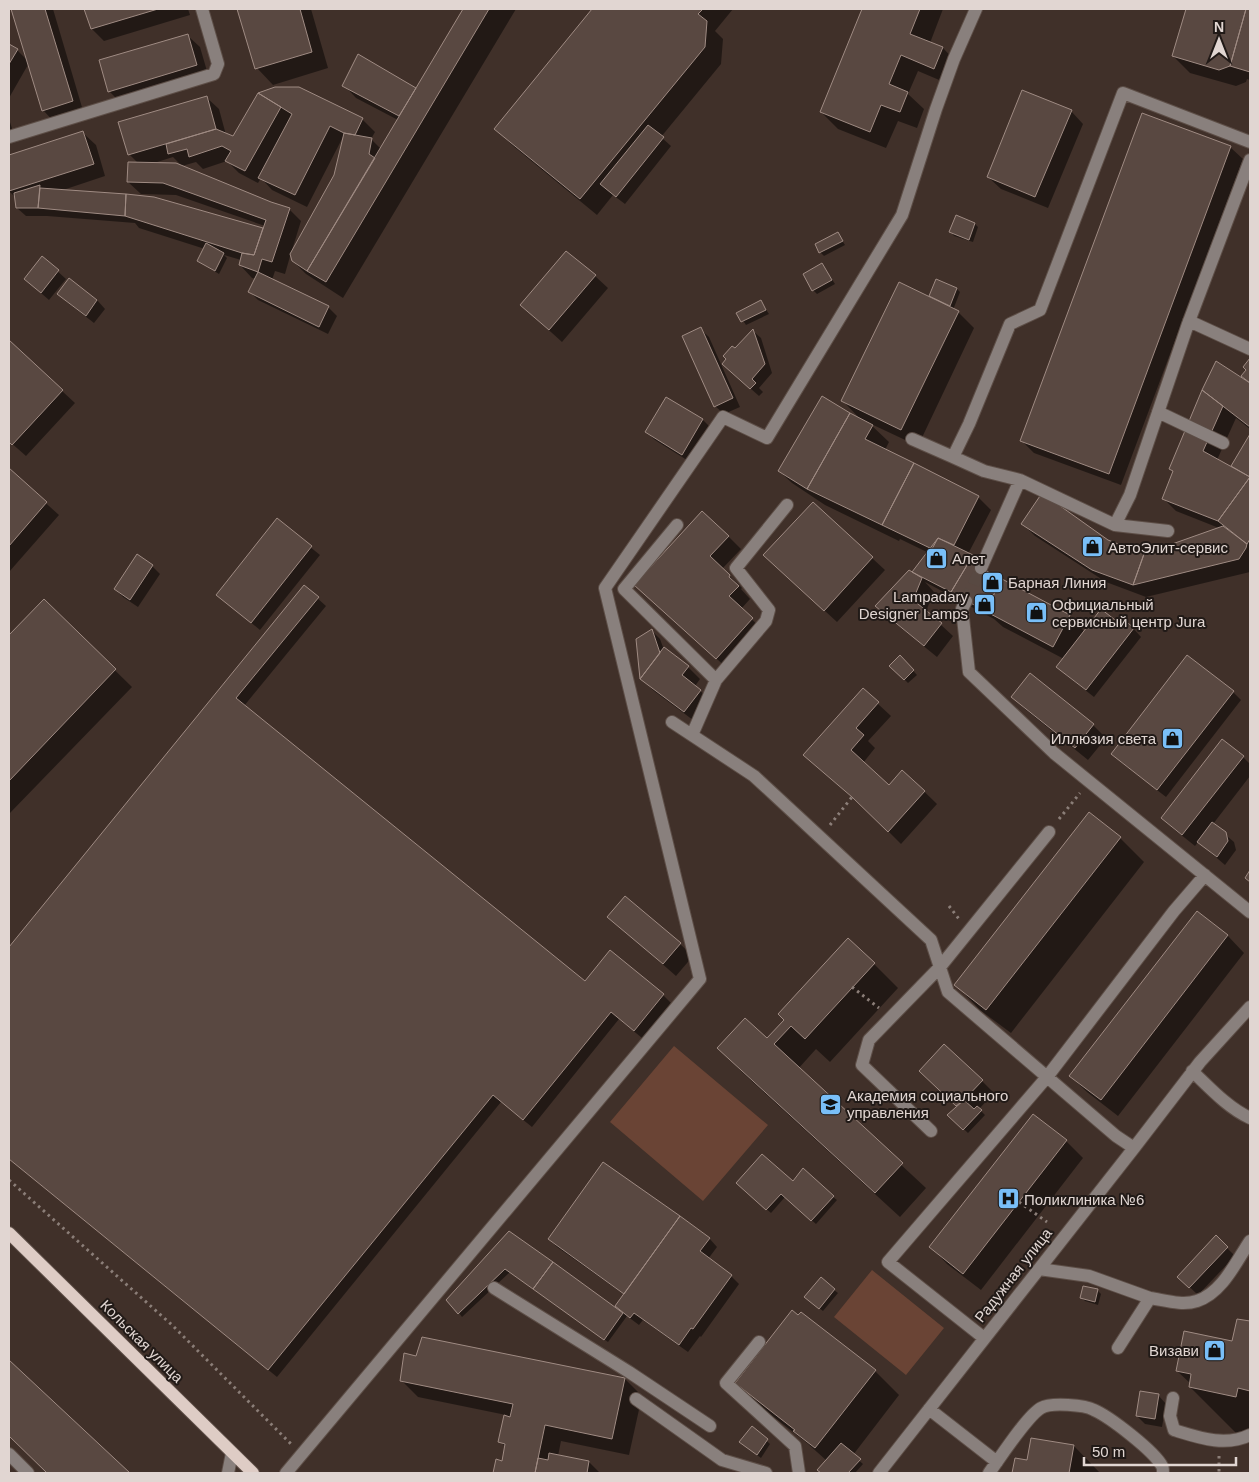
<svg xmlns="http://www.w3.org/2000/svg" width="1259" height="1482" font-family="Helvetica,sans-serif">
<rect width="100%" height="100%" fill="#403029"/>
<path fill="#6a4435" d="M674 1046 768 1125 703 1201 610 1122Z
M872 1270 944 1328 906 1375 834 1317Z"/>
<path fill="#0007" fill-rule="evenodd" d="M13 9H53L84 114 55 123 43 110 29 63 9 98V45L17 50 28 61Z
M86 9H188L190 15 104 41 92 29Z
M238 9H311L328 68 273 85 257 68Z
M465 9H516L343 298 306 274 293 261 291 253 285 274 275 271 272 280 328 307 337 316 328 334 258 300 250 292 256 279 252 278 240 265 241 260 224 255 227 258 219 274 198 261 205 249 139 228 135 223 47 216H26L17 208 16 198 9 191V156L83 133 96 145 105 176 60 191 154 198 264 230 265 226 176 195 141 194 128 182 138 163 129 154 206 97 219 109 226 135 233 138 259 94 362 119 375 132 371 139 381 149 398 120 356 98 344 85 417 90ZM345 133 335 176 292 250 301 221 289 209 154 163 173 157 182 166 196 162 203 169 227 161 239 173 258 183 261 178 272 190 307 207Z
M594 9H733L715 31 723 39 721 64 661 137 671 146 625 204 613 195 597 215 512 145 496 128Z
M863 9H943L930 43 943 48 959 65 951 85 918 71 908 94 924 109 917 128 898 121 886 148 838 129 821 112Z
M1187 9H1250V71H1249L1250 80 1247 79 1246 82 1236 86 1190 73 1173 56Z
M187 35 200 47 209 78 122 104 109 91Z
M1071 111 1083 124 1048 208 1001 189 988 177Z
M9 119 16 141 9 144Z
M1230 147 1243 159 1121 485 1034 453 1022 441Z
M975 224 978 227 973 242 954 236 951 232Z
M838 234 845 245 824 256 820 252Z
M43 258 66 279 49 300 34 287Z
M822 264 835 284 817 294 813 290Z
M595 276 608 288 562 342 521 305Z
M937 281 957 289 960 292 953 310 958 312 974 328 918 446 869 423 889 442 885 450 978 497 991 510 968 554 981 564 978 568 1069 616 1085 632 1119 625 1133 628 1141 637 1094 697 1066 675 1064 659 1003 627 994 619 925 582 934 592 926 611 953 636 937 657 889 618 877 606 913 574 929 553 900 539 899 541 825 505 792 483 779 471 861 420 843 401 930 298Z
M59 294 97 300 105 309 94 323 67 302Z
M761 302 769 314 746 325 738 313Z
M700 329 709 337 740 407 724 414 715 406Z
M753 331 761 338 772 373 759 388 763 392 759 396 732 372 735 350Z
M9 342 75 403 26 456 9 441Z
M1250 360V429L1236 418 1217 460 1231 468 1250 437V572L1146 597 1106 582 1035 536 1023 524 1107 541 1144 555 1219 528 1176 511 1164 499 1174 472 1170 469 1216 363 1242 377 1247 370 1245 367Z
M667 399 703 420 711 428 690 462 655 440 646 432Z
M9 470 59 515 9 572Z
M277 520 320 555 260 630 218 595Z
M728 536 741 549 722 569 742 588 741 589 750 599 741 609 764 631 729 670 649 597Z
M872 558 885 570 837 622 778 568Z
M152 566 160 574 138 607 123 597 115 589Z
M305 587 326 606 244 706 585 983 663 995 671 1003 642 1038 619 1019 532 1127 501 1102 277 1377 9 1159V949Z
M44 601 132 687 9 814V637Z
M652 631 660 639 664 650 688 667 700 679 695 686 713 703 697 723 654 691 641 678Z
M900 657 917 675 908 683 891 666Z
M1031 675 1093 725 1106 738 1088 760 1025 709 1013 697Z
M863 690 891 716 868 741 875 748 863 763 889 786 903 771 937 804 901 844 866 809 817 767Z
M1233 692 1241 700 1166 797 1121 762Z
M1243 757 1250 764V776L1213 824 1234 842 1236 850 1225 865 1198 842 1195 846 1175 830 1162 818Z
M1120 838 1144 862 1011 1033 980 1010 956 985Z
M1197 912 1228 936 1244 953 1118 1116 1087 1092 1070 1076Z
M609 917 680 944 693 956 676 976Z
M874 964 898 988 830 1062 816 1049 798 1069 926 1188 900 1217 743 1073 719 1048 767 1040Z
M982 1081 994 1093 979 1109 985 1115 968 1133 949 1115 958 1107 933 1083Z
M1033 1115 1066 1141 1083 1158 981 1290 947 1264 931 1247Z
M793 1182 833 1197 837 1200 816 1224 785 1197 771 1213 741 1186Z
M509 1232 619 1311 620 1310 616 1306 625 1295 557 1247 549 1239 709 1238 717 1247 708 1259 731 1276 739 1284 701 1337 700 1336 688 1352 643 1320 639 1325 627 1316 608 1342 510 1272 462 1317 459 1313Z
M1216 1237 1235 1256 1198 1295 1179 1277Z
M834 1290 838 1293 823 1311 810 1301Z
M1097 1290 1101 1294 1098 1305 1085 1301 1082 1298Z
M1238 1320 1250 1323V1441L1242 1439 1190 1387 1191 1384 1177 1371 1233 1343Z
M423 1339 625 1379 642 1396 629 1455 561 1441 558 1456 589 1462 600 1473H494L497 1460 503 1462 506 1448 500 1441 506 1415 418 1397 401 1380 417 1358Z
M9 1362 128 1473H49L9 1435Z
M875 1371 899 1395 853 1455 863 1464 855 1473H822L819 1470 827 1461 807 1443 761 1407 737 1383Z
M1158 1395 1166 1404 1162 1427 1145 1424 1137 1416Z
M752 1427 770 1444 761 1458 744 1445Z
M1074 1446 1100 1473H1014L1016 1459 1028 1461Z"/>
<path fill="#594841" stroke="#9f8b83" d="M11 9H45L73 101 42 111Z
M84 9H158L91 29Z
M237 9H300L312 52 255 69Z
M463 9H489L326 282 307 271Z
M592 9H703L698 14 707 21 705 47 580 199 494 129Z
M862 9H920L910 34 943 47 934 69 901 55 889 84 908 92 900 112 881 105 870 132 820 112Z
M1186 9H1246L1230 66 1219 70 1172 56Z
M1246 9H1250V72L1230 66Z
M188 34 197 65 108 92 99 60Z
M9 44 18 49 9 64Z
M358 54 416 88 399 116 342 86Z
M275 87H299L363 118 355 135 344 133 330 126 295 195 258 178 292 114 258 93Z
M1022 90 1072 110 1035 197 987 177Z
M258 93 281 107 245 171 225 161 231 151 222 146 189 157 187 149 168 154 166 144 216 129 233 136Z
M207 96 216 129 128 155 118 122Z
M1142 113 1231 146 1109 474 1020 441Z
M648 125 664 137 616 197 600 184Z
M83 131 94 164 9 191V155Z
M344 133 372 138 369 154 375 158 307 271 292 261 290 254 334 175Z
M128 162 176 163 271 202 290 208 272 262 262 259 258 272 239 265 242 253 254 255 266 220 163 183 127 182Z
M40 185 38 208H16L14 193Z
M40 188 126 194 125 216 38 208Z
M126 194 154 197 263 228 254 255 242 253 125 216Z
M956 215 975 223 969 240 949 232Z
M838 232 843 241 819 253 815 244Z
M206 243 224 253 215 271 197 261Z
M566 251 596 275 549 330 520 305Z
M42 256 59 270 41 293 24 279Z
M822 263 832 280 812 291 803 274Z
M258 272 329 306 319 327 248 292Z
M69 278 97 300 86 316 57 294Z
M936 279 957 288 950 306 929 296Z
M899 282 959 311 901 430 841 401Z
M761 300 766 310 741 322 736 313Z
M701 327 733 398 714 407 682 336Z
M753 329 765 364 752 379 756 383 750 389 722 364 726 359 723 356 732 346 735 348Z
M9 340 63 390 12 445 9 442Z
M1250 358V383L1241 376 1246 370 1243 367Z
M1216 361 1250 383V427L1202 390Z
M1202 390 1223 406 1203 451 1250 477 1218 521 1162 499 1173 471 1169 469Z
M822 396 850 413 807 489 778 471Z
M666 397 703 419 682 455 645 432Z
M850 413 873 425 865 439 914 463 882 525 807 489Z
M1250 434V539L1247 544 1218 521 1250 477 1231 466Z
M914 463 979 496 954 545 938 538 932 549 882 525Z
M9 468 47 502 9 546Z
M1042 493 1108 540 1144 554 1133 585 1092 570 1021 524Z
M813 502 873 557 824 611 763 555Z
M702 511 729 536 710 556 730 575 729 577 739 586 729 596 753 618 716 659 634 585Z
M277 518 312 546 251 623 216 595Z
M1223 526 1247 544 1246 548 1239 559 1133 585 1144 554Z
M938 538 973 555 951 592 912 572Z
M137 554 153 565 130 600 114 589Z
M969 562 1002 579 985 611 951 592Z
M909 570 922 578 913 600 942 623 924 646 875 606Z
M1002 579 1070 615 1053 647 985 611Z
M304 585 319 597 236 698 585 981 610 950 664 994 634 1031 611 1012 523 1120 493 1095 268 1370 9 1159V947Z
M44 599 116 669 9 781V635Z
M1101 609 1119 623 1123 619 1134 628 1086 690 1056 667Z
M652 629 660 653 640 679 636 639Z
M664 647 689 666 682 675 701 690 684 712 640 679Z
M900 655 914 670 904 680 889 666Z
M1187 655 1234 691 1157 790 1111 754Z
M1030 673 1094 724 1075 748 1011 697Z
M863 688 879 702 856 728 864 735 851 750 889 785 902 770 925 791 888 832 852 797 803 755Z
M1222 739 1244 756 1182 835 1161 818Z
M1089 812 1121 837 986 1010 954 985Z
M1212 822 1226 832 1228 841 1217 857 1197 842Z
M1250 870V882L1245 878Z
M625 896 681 943 663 964 607 917Z
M1197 911 1228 935 1101 1100 1069 1076Z
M848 938 875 963 805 1039 791 1026 774 1044 903 1163 875 1193 717 1048 745 1018 767 1038 784 1020 778 1014Z
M944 1044 983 1080 964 1100 956 1106 919 1071Z
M964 1100 974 1109 977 1106 982 1110 963 1130 947 1115Z
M1033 1114 1067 1140 963 1274 929 1247Z
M762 1154 793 1181 803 1168 834 1196 811 1221 781 1194 766 1210 736 1183Z
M603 1162 680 1216 624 1294 548 1239Z
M680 1216 710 1238 700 1251 732 1275 693 1329 691 1328 679 1345 634 1313 630 1318 615 1306Z
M509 1231 553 1262 533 1289 505 1269 458 1314 446 1300Z
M1216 1235 1228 1247 1189 1288 1177 1277Z
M553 1262 623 1313 604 1340 533 1289Z
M821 1277 835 1289 819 1309 804 1297Z
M1083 1286 1098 1289 1095 1302 1080 1298Z
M792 1310 798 1315 801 1312 876 1370 815 1448 793 1431 795 1430 735 1383Z
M1237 1319 1250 1321V1391L1238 1388 1236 1397 1189 1387 1191 1374 1176 1371 1184 1331 1232 1341Z
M422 1337 625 1378 612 1439 545 1425 535 1473H493L496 1459 502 1461 505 1444 498 1442 504 1415 510 1417 513 1404 400 1381 404 1353 416 1356Z
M9 1360 130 1473H47L9 1436Z
M1140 1391 1159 1394 1155 1419 1136 1416Z
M752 1426 768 1439 757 1455 739 1442Z
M1031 1438 1074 1445 1069 1473H1012L1015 1458 1027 1460Z
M841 1443 861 1459 848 1473H821L817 1470Z
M549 1453 589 1461 587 1473H535L538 1458 548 1460Z"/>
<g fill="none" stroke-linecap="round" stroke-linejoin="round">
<path stroke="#584942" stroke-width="12" stroke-dasharray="12 6" stroke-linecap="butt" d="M966 601 981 568"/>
<defs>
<path id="minor" d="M9 137 214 74 218 64 202 9
M1189 321 1250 349
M1158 412 1223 443
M912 439 953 457
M1020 480 1115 525 1130 495 1188 324 1250 160
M677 525 624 589 716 680 692 735
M1115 525 1168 531
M981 568 1020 480 984 471 953 457 969 424 1010 324 1040 310 1123 93 1250 142
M966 601 962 609 969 672 1054 753 1250 912
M716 680 766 621 769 610 736 568 787 505
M672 722 754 776 931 940 948 992 1116 1136 1134 1148
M1192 1071C1210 1088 1228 1108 1250 1118
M931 1131 862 1065 869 1040 940 967 1049 832
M1039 1269 1089 1276 1150 1298 1118 1348
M494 1288 629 1372 710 1426
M1150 1298C1164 1300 1182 1306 1197 1301 1222 1293 1236 1262 1250 1241
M984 1338 888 1262 1047 1077 1174 911 1205 875
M759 1342 726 1383 795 1446 799 1473
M1173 1398 1170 1416 1174 1430C1200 1438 1225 1447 1250 1435
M636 1399 722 1460 766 1473
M929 1409 997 1462
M9 1454 28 1473
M228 1473 232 1453
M286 1473 700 979 605 588 723 417 767 438 902 215 936 109 954 59 976 9
M879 1473 1134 1148 1200 1062 1250 1007
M989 1473C1000 1458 1027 1416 1041 1408 1051 1402 1085 1405 1094 1410 1110 1417 1154 1451 1162 1466 1163 1467 1163 1471 1163 1473"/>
<path id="major" d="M9 1233 253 1473"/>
</defs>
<use href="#minor" stroke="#5d4e47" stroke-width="14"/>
<use href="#major" stroke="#5d4e47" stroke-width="14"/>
<path stroke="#8b7e78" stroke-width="3" stroke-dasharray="2.5 4" stroke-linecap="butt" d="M1059 819 1080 793
M830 825 852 797
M949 906 959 919
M852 987 879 1008
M9 1180 172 1325 291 1444
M1019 1202 1047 1222
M1219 1456V1473"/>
<use href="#minor" stroke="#89807d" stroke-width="12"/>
<use href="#major" stroke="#deccc5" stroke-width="12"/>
</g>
<defs>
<symbol id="shop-square" viewBox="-11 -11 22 22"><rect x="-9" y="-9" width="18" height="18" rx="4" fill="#79bff8" stroke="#211a17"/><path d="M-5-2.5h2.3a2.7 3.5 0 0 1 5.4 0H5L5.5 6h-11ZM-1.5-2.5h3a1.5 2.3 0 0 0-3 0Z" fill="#111"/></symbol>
<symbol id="university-square" viewBox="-11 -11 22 22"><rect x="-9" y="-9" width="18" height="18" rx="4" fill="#79bff8" stroke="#211a17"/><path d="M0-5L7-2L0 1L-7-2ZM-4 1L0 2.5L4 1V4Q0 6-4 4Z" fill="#111"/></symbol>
<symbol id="hospital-square" viewBox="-11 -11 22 22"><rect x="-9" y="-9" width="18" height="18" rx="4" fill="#79bff8" stroke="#211a17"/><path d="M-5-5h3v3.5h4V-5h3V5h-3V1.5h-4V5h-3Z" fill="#111"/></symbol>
</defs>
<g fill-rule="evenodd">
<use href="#shop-square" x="1080" y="534" width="25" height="25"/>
<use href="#shop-square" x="924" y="546" width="25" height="25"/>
<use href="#shop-square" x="980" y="570" width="25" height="25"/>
<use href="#shop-square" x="972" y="592" width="25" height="25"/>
<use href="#shop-square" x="1024" y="600" width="25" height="25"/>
<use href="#shop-square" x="1160" y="726" width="25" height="25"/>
<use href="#university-square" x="818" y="1092" width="25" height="25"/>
<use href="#hospital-square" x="996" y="1186" width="25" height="25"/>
<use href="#shop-square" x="1202" y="1338" width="25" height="25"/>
</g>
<g text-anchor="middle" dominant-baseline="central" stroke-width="4" stroke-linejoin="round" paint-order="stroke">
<g font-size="15" fill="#e1d6d2" stroke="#211a17" text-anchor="start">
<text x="1108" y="547">АвтоЭлит-сервис</text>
<text x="952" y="558">Алет</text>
<text x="1008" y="582">Барная Линия</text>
<text x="968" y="596" text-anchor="end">Lampadary<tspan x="968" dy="17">Designer Lamps</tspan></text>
<text x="1052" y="604">Официальный<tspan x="1052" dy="17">сервисный центр Jura</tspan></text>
<text x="1156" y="738" text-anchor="end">Иллюзия света</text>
<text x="847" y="1095">Академия социального<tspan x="847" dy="17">управления</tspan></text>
<text x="1024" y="1199">Поликлиника №6</text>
<text x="1199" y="1350" text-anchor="end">Визави</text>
</g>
<g font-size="15" fill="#e1d6d2" stroke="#211a17">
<text transform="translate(1013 1275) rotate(-52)">Радужная улица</text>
<text transform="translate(142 1341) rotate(45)">Кольская улица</text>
</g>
</g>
<rect width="1259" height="1482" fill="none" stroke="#e1d6d2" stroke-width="20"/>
<g transform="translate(1219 40)" stroke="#211a17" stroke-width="4" paint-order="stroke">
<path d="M0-4L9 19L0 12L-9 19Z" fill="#e1d6d2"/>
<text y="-8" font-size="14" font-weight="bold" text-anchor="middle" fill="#e1d6d2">N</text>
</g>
<path d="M1084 1457v8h152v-8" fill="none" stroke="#e1d6d2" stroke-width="2.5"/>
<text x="1092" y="1457" font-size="15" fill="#e1d6d2" stroke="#211a17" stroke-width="4" paint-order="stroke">50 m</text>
</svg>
